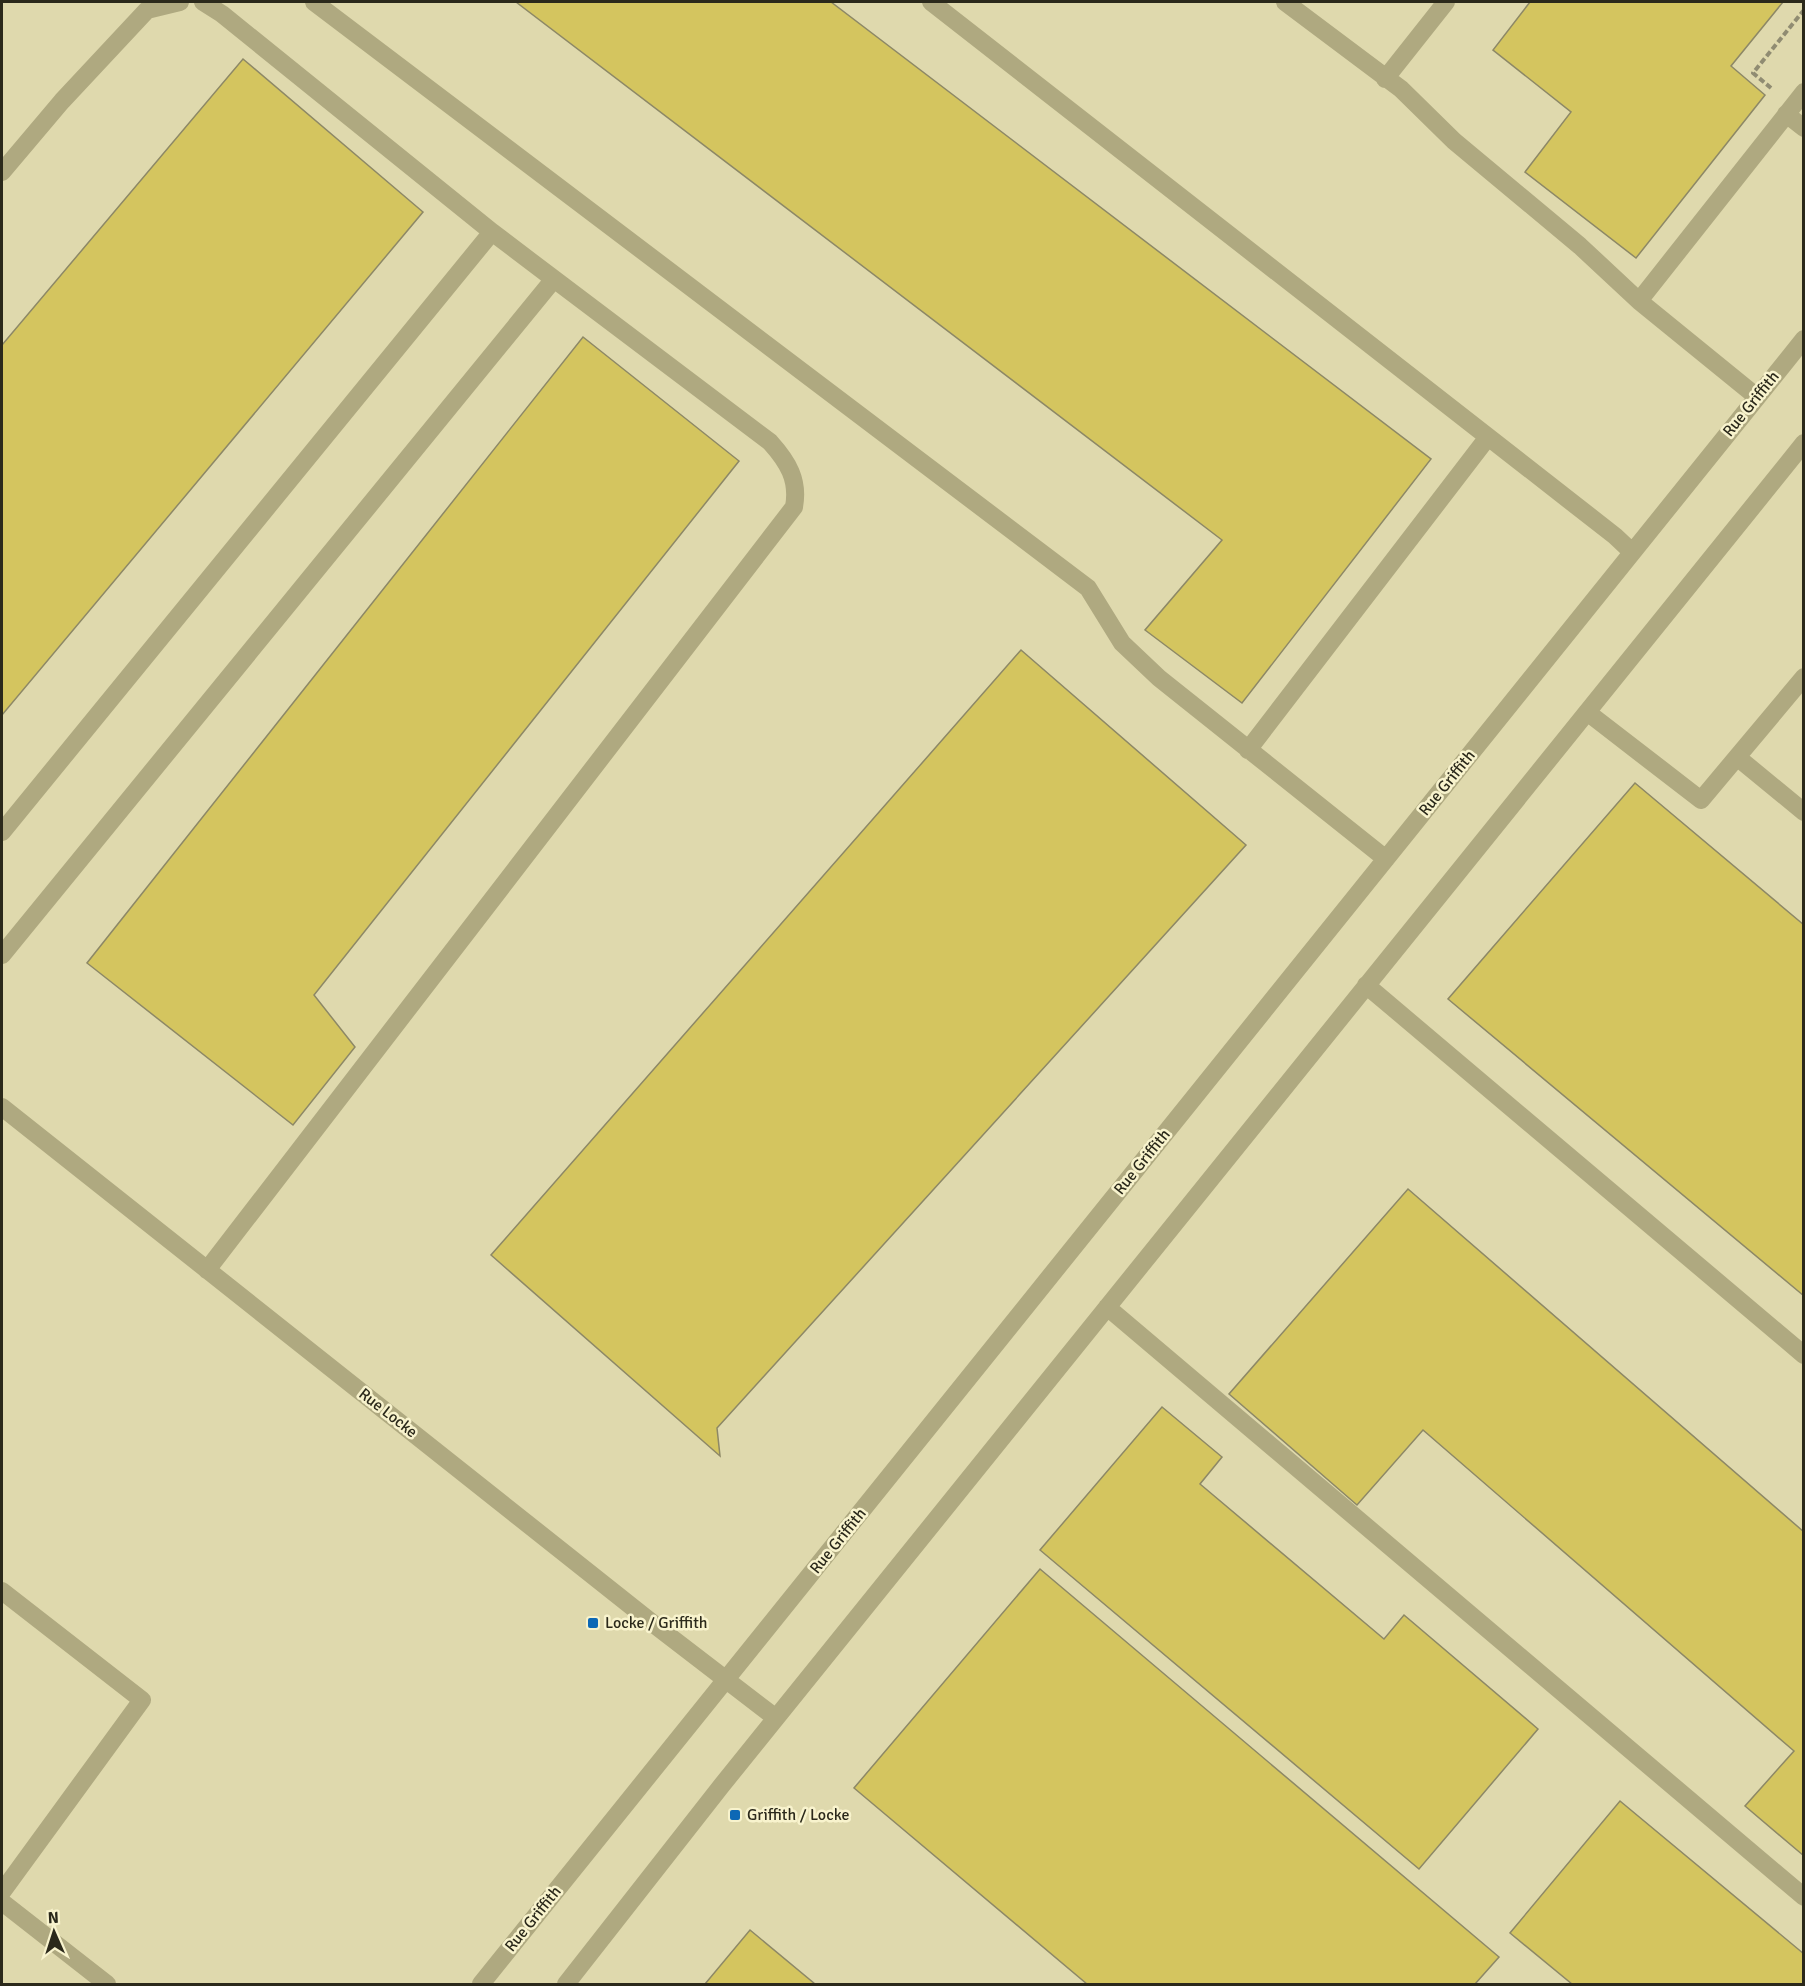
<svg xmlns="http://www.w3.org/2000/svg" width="1805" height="1986" font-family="Signika,sans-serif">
<rect width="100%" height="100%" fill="#ebe6c0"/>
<path fill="#dfd9ad" d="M2 2H1803V1984H2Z"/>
<path fill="#d4c55f" stroke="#8d8866" stroke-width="1.5" d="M516 2H831L1431 459 1242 703 1145 630 1222 540Z
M1530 2H1783L1731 66 1765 95 1636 258 1525 172 1571 112 1493 50Z
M243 59 423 212 2 715V345Z
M583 337 739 461 314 995 355 1047 293 1125 87 963Z
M1021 650 1246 845 717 1428 720 1456 491 1255Z
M1635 783 1804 925V1296L1448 999Z
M1408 1189 1804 1532V1856L1745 1806 1794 1751 1423 1430 1357 1505 1229 1394Z
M1162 1407 1222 1457 1200 1484 1384 1639 1404 1615 1538 1729 1419 1869 1040 1550Z
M1040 1569 1499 1957 1475 1984H1087L854 1788Z
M1620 1801 1804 1954V1984H1572L1510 1933Z
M750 1930 815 1984H705Z"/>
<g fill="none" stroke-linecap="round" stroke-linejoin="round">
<path stroke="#908c72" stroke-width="4" stroke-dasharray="6 3" stroke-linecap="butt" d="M1771 88 1753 73 1804 10"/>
<path stroke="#afa980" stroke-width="18" d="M314 2 1088 588 1122 643 1159 678 1386 859
M931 2 1615 536 1632 552
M1285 2 1401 89 1454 141 1580 246 1639 301
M1385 79 1446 2
M1786 114 1804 128
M2 172 62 101 147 10 180 2
M492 232 554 279
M1757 397 1639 301 1804 92
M1587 712 1701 800 1804 677
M1248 750 1488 437
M1737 757 1804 812
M2 832 492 232 222 14 203 2
M2 955 554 279 770 442C788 462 799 480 794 507L207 1270
M1366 985 1804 1355
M2 1107 660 1629 776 1718
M1107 1307 1804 1897
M2 1591 142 1700 2 1892
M2 1902 107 1984
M481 1984 1804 339
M566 1984 722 1785 1804 443"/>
</g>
<g fill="#0d68b5" stroke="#f8f3cd" stroke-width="2">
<rect x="587" y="1617" width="12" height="12" rx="3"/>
<rect x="729" y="1809" width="12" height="12" rx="3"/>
</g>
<g text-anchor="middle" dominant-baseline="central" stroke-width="5" stroke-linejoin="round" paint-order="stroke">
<g font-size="16" fill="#2b291b" stroke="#f8f3cd">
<text transform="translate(1751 404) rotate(-51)">Rue Griffith</text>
<text transform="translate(1447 783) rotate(-51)">Rue Griffith</text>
<text transform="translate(1142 1162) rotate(-51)">Rue Griffith</text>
<text transform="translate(388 1413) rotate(38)">Rue Locke</text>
<text transform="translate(838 1541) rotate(-51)">Rue Griffith</text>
<text transform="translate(533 1919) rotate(-51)">Rue Griffith</text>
</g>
<g font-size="16" fill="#2b291b" stroke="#f8f3cd" text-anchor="start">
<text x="605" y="1623">Locke / Griffith</text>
<text x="747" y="1815">Griffith / Locke</text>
</g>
</g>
<rect width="1805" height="1986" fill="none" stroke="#2b291b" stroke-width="6"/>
<g transform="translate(54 1932) rotate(357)" stroke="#f8f3cd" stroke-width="4.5" paint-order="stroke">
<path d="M0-4.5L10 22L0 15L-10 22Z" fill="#2b291b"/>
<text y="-9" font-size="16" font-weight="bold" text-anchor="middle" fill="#2b291b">N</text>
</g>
</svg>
